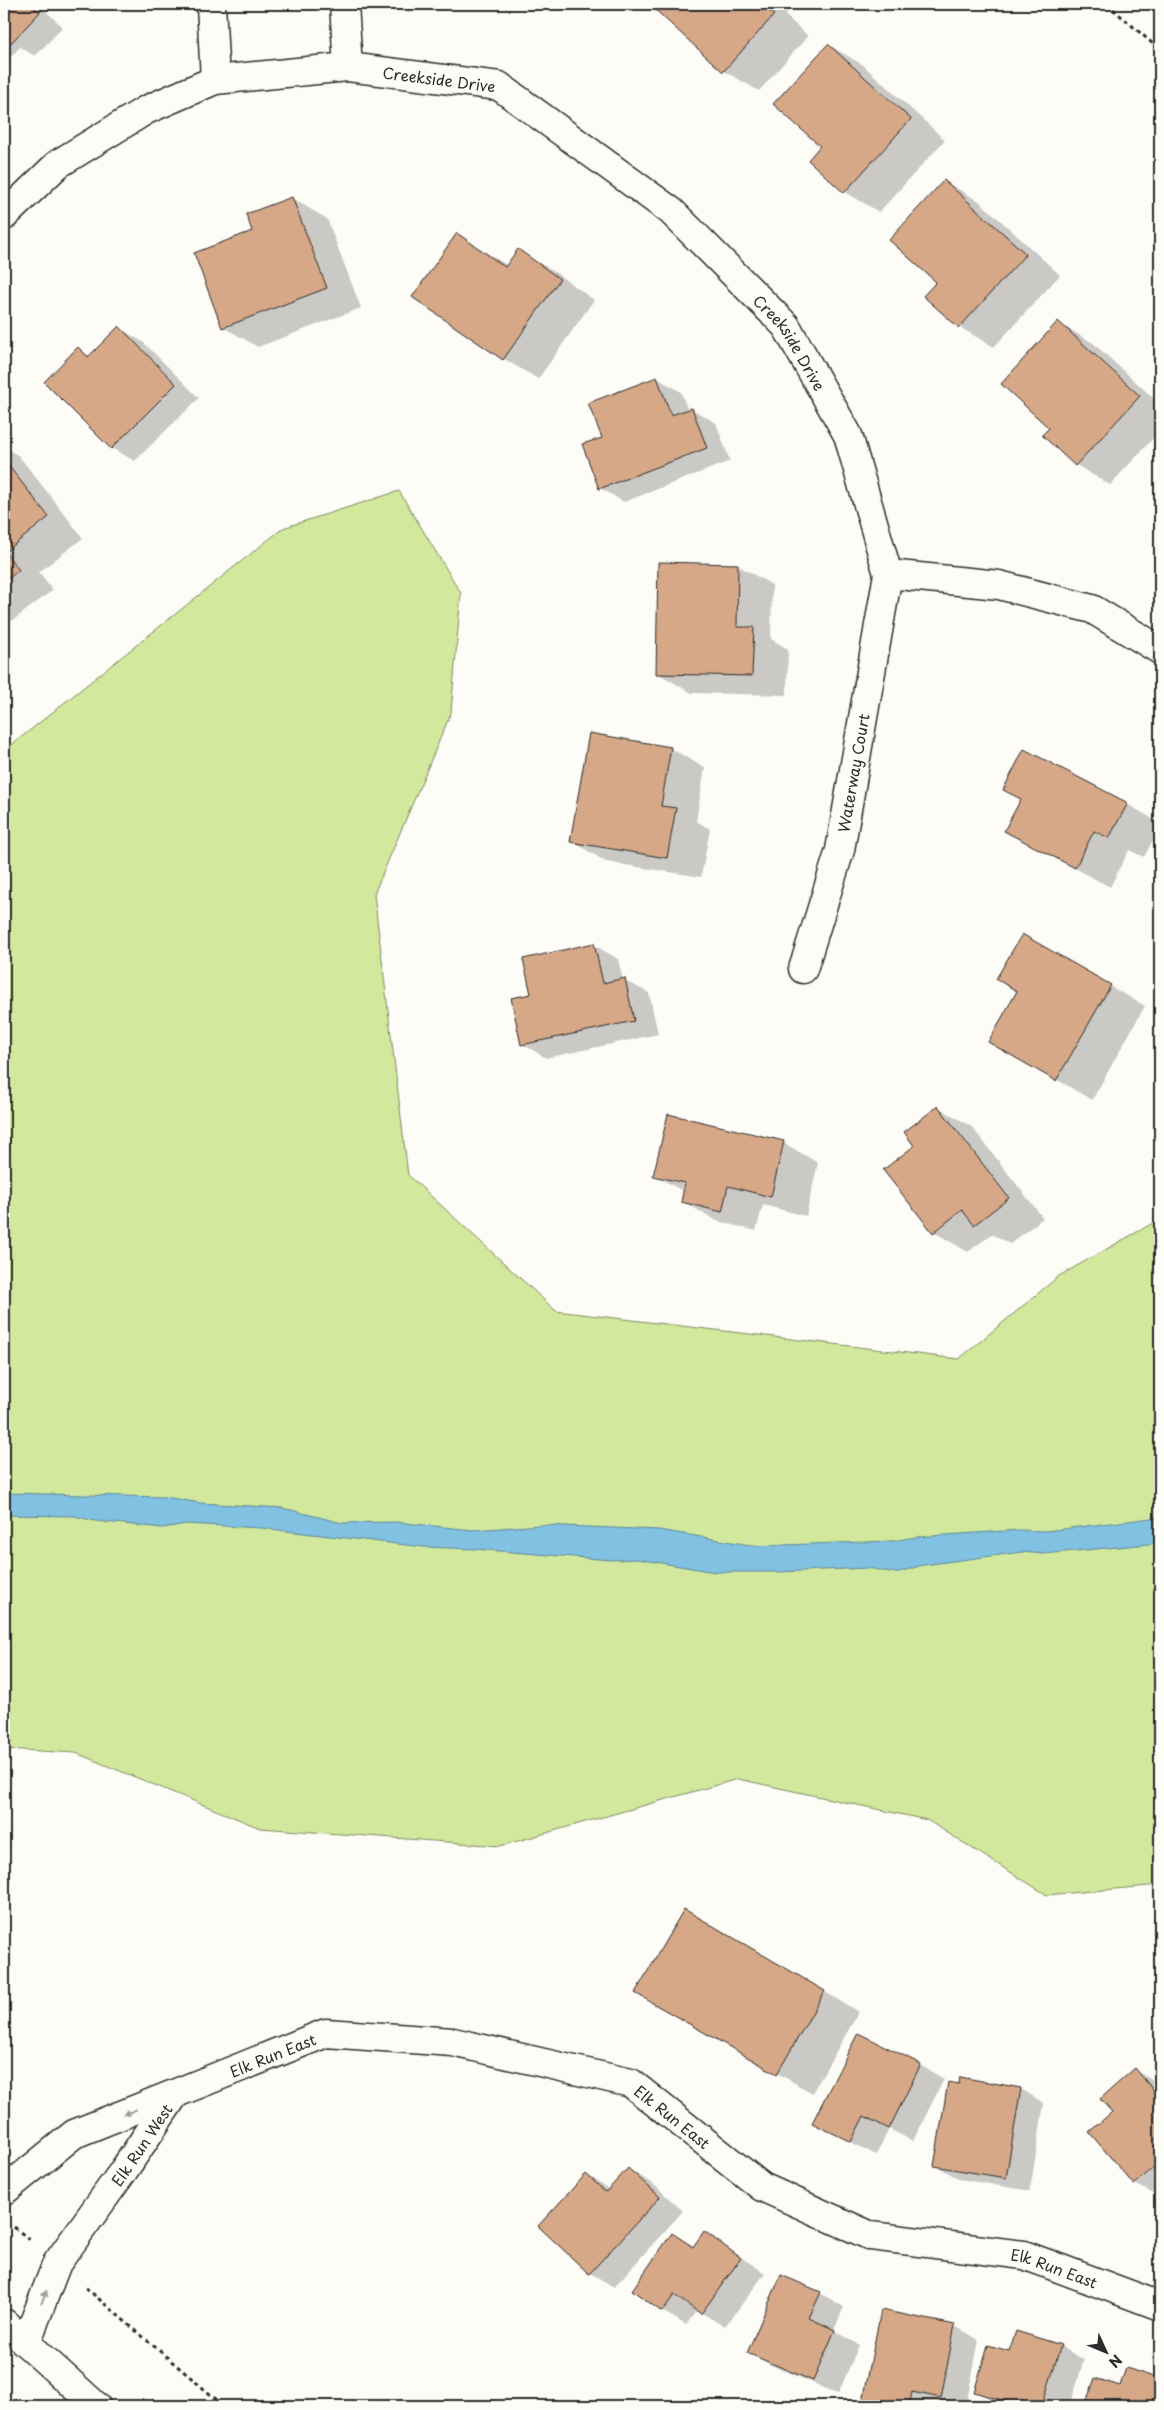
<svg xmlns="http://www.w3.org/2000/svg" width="1164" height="2410" font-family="'Playpen Sans',sans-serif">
<rect width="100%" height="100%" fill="#fdfcf7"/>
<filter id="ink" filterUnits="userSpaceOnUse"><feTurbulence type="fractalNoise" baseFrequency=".02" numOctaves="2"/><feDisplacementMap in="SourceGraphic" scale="10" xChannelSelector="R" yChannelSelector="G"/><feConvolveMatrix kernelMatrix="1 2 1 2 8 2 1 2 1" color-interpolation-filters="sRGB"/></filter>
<g filter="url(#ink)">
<path fill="#d2e89d" stroke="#7e8a64" d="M399 491 461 593 451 713 374 894 408 1175 556 1311 959 1359 1059 1276 1160 1219V1885L1047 1895 927 1820 738 1779 500 1846 260 1828 76 1753 4 1749V751L283 528Z"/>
<path fill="#81c2e2" stroke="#5f8699" d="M4 1493 165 1497 201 1503 283 1508 342 1523 395 1522 473 1530 542 1525 659 1530 756 1546 892 1541 916 1537 1020 1530 1046 1531 1160 1517V1543L1043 1554 1022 1552 923 1565 896 1573 867 1568 778 1572H715L638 1559 611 1560 475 1549 423 1547 261 1528 186 1524 163 1528 95 1521 74 1516 4 1515Z"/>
<path fill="#0003" d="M4 4H38L63 27 35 56 20 47 4 64Z
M590 4H599L596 7Z
M650 4H793L794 5 785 15 808 36 759 91 724 71Z
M829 45 863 65 945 140 879 212 845 192 822 146Z
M944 181 979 201 1060 275 994 347 959 327 937 282Z
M292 198 327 219 361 308 258 347 223 327Z
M457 234 508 266 519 251 553 271 594 300 538 379 504 359 414 296Z
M1059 323 1093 343 1160 404V431L1110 485 1076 465 1050 428Z
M119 328 143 342 199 398 135 461 111 448 78 349 91 356Z
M657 378 681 392 688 411 692 409 716 423 730 461 624 502 600 488 603 438Z
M4 447 19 456 83 538 39 572 53 590 12 621 4 616Z
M737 565 772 585 771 639 788 649 787 695 692 693 657 673Z
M670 748 705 768 696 821 710 829 701 877 606 862 572 841Z
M1127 804 1160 823V827L1144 857 1129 850 1110 887 1006 831Z
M1022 936 1145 1006 1092 1100 990 1041 1019 991Z
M594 945 618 959 623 980 649 993 658 1034 546 1058 522 1044 532 995Z
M938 1107 972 1127 1043 1218 1010 1244 992 1234 968 1252 934 1232 916 1146Z
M669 1115 784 1143 818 1163 806 1216 763 1205 756 1231 717 1221 682 1201 684 1192 654 1175Z
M684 1910 859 2012 812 2093 637 1992Z
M920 2065 944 2079 913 2141 889 2129 876 2155 814 2123Z
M1135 2070 1160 2085 1159 2197 1135 2184 1113 2112Z
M1021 2089 1044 2103 1030 2191 959 2179 935 2165Z
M628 2169 652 2183 683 2211 614 2287 590 2273 587 2175 610 2189Z
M704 2233 765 2273 725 2327 697 2310 686 2325 662 2311 673 2234 695 2247Z
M820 2293 844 2307 834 2330 859 2345 838 2394 773 2366 749 2352Z
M955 2326 979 2340 966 2406H874L864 2401Z
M1060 2346 1084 2360 1070 2406H1003L975 2391 1010 2353Z
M1127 2369 1160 2381V2406H1087L1096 2380 1121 2387Z"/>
<path fill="#d6a887" stroke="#2b2b2b" d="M4 4H30L40 12 11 43 4 37Z
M649 4H761L774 15 723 72Z
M828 44 911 119 844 193 808 160 820 146 773 104Z
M944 180 1026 254 959 328 923 296 936 282 889 240Z
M292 197 327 288 222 328 194 253 252 231 246 214Z
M457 233 505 267 518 249 560 279 503 360 412 297Z
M1058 321 1140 396 1075 466 1042 435 1049 428 1001 384Z
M119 326 176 384 111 449 44 382 78 347 88 357Z
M657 377 671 415 692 408 707 448 599 489 582 444 602 438 588 403Z
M4 460 49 517 5 552 19 570 4 582Z
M658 562 738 564 737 627H754L752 676 656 674Z
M589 733 671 747 661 806 676 808 667 858 570 842Z
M1024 749 1128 803 1109 838 1094 831 1075 868 1004 831 1021 799 1003 790Z
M1022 934 1111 985 1056 1081 988 1042 1017 991 996 979Z
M594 943 603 983 625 978 634 1021 521 1045 511 998 531 994 523 959Z
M938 1106 1009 1198 974 1225 962 1210 933 1233 883 1170 914 1146 904 1132Z
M668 1114 784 1141 771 1197 728 1186 722 1212 681 1202 685 1183 653 1176Z
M684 1909 825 1991 777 2074 635 1993Z
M858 2033 921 2064 889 2129 864 2116 851 2142 812 2123Z
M1135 2068 1160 2098V2162L1134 2185 1089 2132 1112 2112 1100 2099Z
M960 2077 1021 2088 1006 2178 934 2166 948 2082 959 2084Z
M628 2168 660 2197 589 2274 538 2226 586 2174 606 2192Z
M704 2231 741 2258 701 2314 674 2295 662 2312 632 2290 672 2233 693 2247Z
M781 2275 821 2292 809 2318 835 2330 813 2381 747 2353Z
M881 2310 955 2325 941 2398 912 2392 909 2406H889L863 2401Z
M1016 2331 1061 2345 1042 2406H1022L974 2392 988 2345 1009 2351Z
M1126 2368 1160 2379V2406H1085L1095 2378 1120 2386Z"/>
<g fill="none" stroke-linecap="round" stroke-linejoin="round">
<defs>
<g id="minor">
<path d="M211 4 215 80"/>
<path d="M344 4 348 67"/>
<path id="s1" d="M4 216 58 164 146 110 215 80 348 67 499 86 671 211 786 326 848 435 888 574 840 850 803 969"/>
<path d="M888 574 999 585 1092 609 1160 650"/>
<path id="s2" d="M4 2191 74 2134 326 2033 453 2042 631 2083 762 2187 871 2236 1024 2255 1160 2306"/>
<path id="s3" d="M26 2343 57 2263 124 2170 175 2094"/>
</g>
<path id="tertiary" d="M4 2323 96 2406"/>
</defs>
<use href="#minor" stroke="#2b2b2b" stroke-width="31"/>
<use href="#tertiary" stroke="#2b2b2b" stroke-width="31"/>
<path stroke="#2b2b2b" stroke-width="3" stroke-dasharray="4 4" stroke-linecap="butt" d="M1107 4 1160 50
M14 2227 30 2240
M86 2288 224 2406"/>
<use href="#minor" stroke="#fdfcf7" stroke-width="28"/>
<use href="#tertiary" stroke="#fdfcf7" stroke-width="28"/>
</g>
<defs><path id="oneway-solid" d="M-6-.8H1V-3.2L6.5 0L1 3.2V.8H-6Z" transform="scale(1.25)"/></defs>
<g fill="#9e9e9b">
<use href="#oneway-solid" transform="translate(130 2112) rotate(159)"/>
<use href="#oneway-solid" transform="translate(44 2297) rotate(-68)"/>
</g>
</g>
<g text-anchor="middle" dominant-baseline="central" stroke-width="4.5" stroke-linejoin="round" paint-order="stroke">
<g font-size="15" fill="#2b2b2b" stroke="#fdfcf7">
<text stroke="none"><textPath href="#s1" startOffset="479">Creekside Drive</textPath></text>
<text stroke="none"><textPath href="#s1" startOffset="930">Creekside Drive</textPath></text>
<text transform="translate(853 773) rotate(-80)">Waterway Court</text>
<text stroke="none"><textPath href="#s2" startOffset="304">Elk Run East</textPath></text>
<text stroke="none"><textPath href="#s2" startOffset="725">Elk Run East</textPath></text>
<text stroke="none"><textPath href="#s3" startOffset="231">Elk Run West</textPath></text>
<text stroke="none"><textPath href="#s2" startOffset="1145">Elk Run East</textPath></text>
</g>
</g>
<rect width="1164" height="2410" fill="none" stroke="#fdfcf7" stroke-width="20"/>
<rect x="10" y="10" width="1144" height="2390" fill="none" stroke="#2b2b2b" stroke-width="2" filter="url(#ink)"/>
<g transform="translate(1106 2352) rotate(134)" stroke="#fdfcf7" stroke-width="4" paint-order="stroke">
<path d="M0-4L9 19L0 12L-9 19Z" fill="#2b2b2b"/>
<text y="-8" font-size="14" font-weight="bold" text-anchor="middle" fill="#2b2b2b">N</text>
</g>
</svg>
